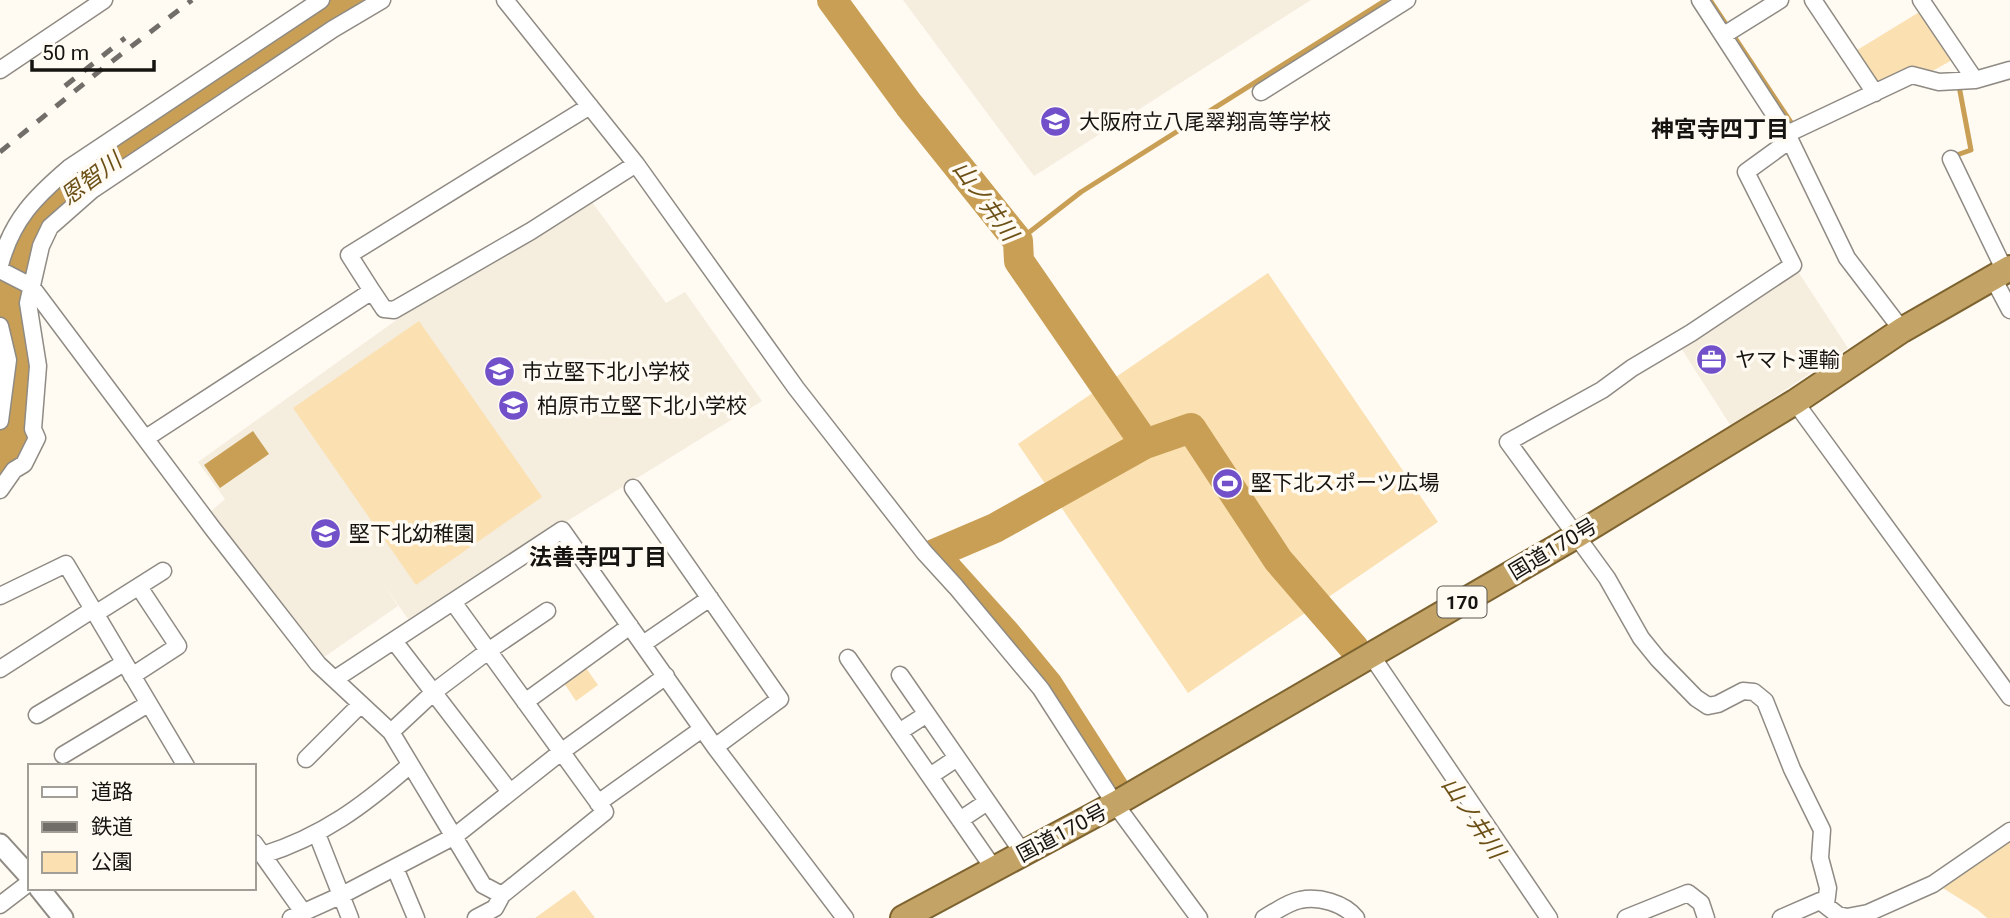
<svg xmlns="http://www.w3.org/2000/svg" width="2010" height="918" font-family="Roboto,'Noto Sans JP',sans-serif">
<rect width="100%" height="100%" fill="#fffaf2"/>
<path fill="#f5edde" d="M903 0H1311L1034 176Z
M592 202 666 303 685 292 762 401 408 619 382 582 398 606 324 657 209 513 225 499 198 462 416 306Z
M1797 270 1848 348 1731 426 1679 345Z"/>
<path fill="#fbe0b1" d="M1921 11 1952 60 1929 73 1883 86 1871 77 1854 52Z
M1268 273 1438 522 1188 693 1018 444Z
M419 321 542 497 416 585 293 408Z
M586 668 598 685 576 701 564 683Z
M2010 835V918H1987L1978 910 1938 885Z
M574 890 595 918H535Z"/>
<path fill="#c89f54" d="M253 431 269 454 220 488 204 465Z"/>
<g fill="none" stroke-linecap="round" stroke-linejoin="round">
<path stroke="#c89f54" stroke-width="5" d="M1710 0 1794 127
M1951 157 1971 150 1959 86H1957
M1018 241 1081 192 1386 0"/>
<path stroke="#c89f54" stroke-width="30" d="M832 0 909 105 1018 241 1019 261 1145 444
M0 460C18 429 26 393 23 357 21 342 15 329 13 314 11 296 15 251 26 235 39 216 58 201 75 186L353 0
M1114 788 1048 685 1006 634 934 554 995 528 1145 444 1191 428 1278 560 1354 648"/>
<defs>
<path id="minor" d="M505 0 636 164 796 388 924 552 956 587 1041 689 1115 804 1199 918
M1700 0 1787 134 1847 258 1902 330
M1813 0 1875 93
M1921 0 1975 80
M1724 35 1780 0
M0 70 104 0
M1261 92 1407 0
M1787 134 1912 75 1939 82 1975 80 2010 70
M1790 140 1746 172 1793 265 1691 333 1632 368 1602 390 1508 442 1607 578 1641 638 1658 659 1696 698 1708 706 1718 704 1743 691 1754 692 1765 701 1792 769 1822 830 1820 858 1828 888 1826 904
M1951 159 2005 271
M0 265C12 220 35 197 69 168L321 0
M0 270 31 286 213 529 318 664 391 732 483 885 502 895 605 812 453 602
M1993 278 2010 310
M372 291 349 255 590 106
M0 326 8 360 0 421
M1795 402 2010 697
M146 438 372 291 384 309 394 310 531 231 636 164
M0 490 14 470 24 464 37 438 33 429 38 366 28 303 41 246 50 227 92 190 333 29 382 0
M0 596 66 564 186 766
M95 614 163 571
M394 641 510 792
M643 644 710 598
M1371 655 1549 918
M848 658 994 869
M0 669 92 610
M900 675 1023 853
M132 676 178 646 139 587
M335 679 562 530 715 747 780 699 633 488
M525 702 630 626
M37 715 124 663
M391 732 435 691 488 651 547 611
M899 732 927 714
M715 747 845 918
M63 755 148 704
M306 759 361 704
M930 776 957 758
M598 803 702 729
M960 820 987 802
M317 834 350 918
M254 843 303 912
M263 855C323 836 363 806 410 765
M395 868 416 918
M0 905 30 882
M291 918 342 895 455 836 561 752 666 676
M476 918 495 908 502 895
M1264 918C1275 912 1288 902 1300 900 1319 896 1344 903 1356 918
M1626 918 1688 893 1701 903 1706 918
M1781 918 1820 901 1838 915 1847 917 1868 913 1933 884 2010 831"/>
<path id="tertiary" d="M0 844 30 877
M39 888 63 918"/>
<path id="trunk" d="M903 918 1115 804 1576 536 1795 402 1902 330 2010 268"/>
</defs>
<use href="#minor" stroke="#8f8b84" stroke-width="19"/>
<use href="#tertiary" stroke="#8f8b84" stroke-width="23"/>
<use href="#trunk" stroke="#7d6330" stroke-width="28"/>
<use href="#minor" stroke="#fff" stroke-width="16"/>
<use href="#tertiary" stroke="#fff" stroke-width="19"/>
<use href="#trunk" stroke="#c4a466" stroke-width="24"/>
<path stroke="#716e69" stroke-width="5" stroke-dasharray="12 12" stroke-linecap="butt" d="M65 86 125 38
M0 152 102 69 192 0"/>
</g>
<defs>
<symbol id="school-disc" viewBox="-11 -11 22 22"><circle r="9.5" fill="#7150c9" stroke="#fffaf2"/><path d="M0-5L7-2L0 1L-7-2ZM-4 1L0 2.5L4 1V4Q0 6-4 4Z" fill="#fff"/></symbol>
<symbol id="office-disc" viewBox="-11 -11 22 22"><circle r="9.5" fill="#7150c9" stroke="#fffaf2"/><path d="M-6-3h4V-5.5h4V-3h4V5H-6ZM-1-4.5V-3h2v-1.5ZM-6 0V1H6V0Z" fill="#fff"/></symbol>
<symbol id="stadium-disc" viewBox="-11 -11 22 22"><circle r="9.5" fill="#7150c9" stroke="#fffaf2"/><path d="M0-5a6.5 5 0 1 0 0 10a6.5 5 0 1 0 0-10ZM-3.5-1.8h7v3.6h-7Z" fill="#fff"/></symbol>
</defs>
<g fill-rule="evenodd">
<use href="#school-disc" x="1038" y="104" width="35" height="35"/>
<use href="#office-disc" x="1694" y="342" width="35" height="35"/>
<use href="#school-disc" x="482" y="354" width="35" height="35"/>
<use href="#school-disc" x="496" y="388" width="35" height="35"/>
<use href="#stadium-disc" x="1210" y="466" width="35" height="35"/>
<use href="#school-disc" x="308" y="516" width="35" height="35"/>
</g>
<g text-anchor="middle" dominant-baseline="central" stroke-width="7" stroke-linejoin="round" paint-order="stroke">
<rect fill="#fffaf2" stroke="#5b5954" stroke-width="2" x="1437.5" y="586.5" width="49" height="31" rx="5"/>
<g font-size="19" font-weight="bold" fill="#151411">
<text x="1462" y="602">170</text>
</g>
<g font-size="21" fill="#151411" stroke="#fffaf2" text-anchor="start">
<text x="1079" y="122">大阪府立八尾翠翔高等学校</text>
<text x="1735" y="360">ヤマト運輸</text>
<text x="522" y="372">市立堅下北小学校</text>
<text x="537" y="406">柏原市立堅下北小学校</text>
<text x="1251" y="483">堅下北スポーツ広場</text>
<text x="349" y="534">堅下北幼稚園</text>
</g>
<g font-size="21" fill="#151411" stroke="#fffaf2">
<text transform="translate(1553 549) rotate(-31)">国道170号</text>
<text transform="translate(1062 833) rotate(-28)">国道170号</text>
</g>
<g font-size="23" font-weight="bold" fill="#151411" stroke="#fffaf2">
<text x="1720" y="129">神宮寺四丁目</text>
<text x="598" y="557">法善寺四丁目</text>
</g>
<g font-size="23" font-style="italic" fill="#6c5016" stroke="#fffaf2">
<text transform="translate(91 179) rotate(-37)">恩智川</text>
<text transform="translate(985 201) rotate(54)">山ノ井川</text>
<text transform="translate(1473 818) rotate(56)">山ノ井川</text>
</g>
</g>
<rect x="28" y="764" width="228" height="126" fill="#fffaf2" stroke="#a19e98" stroke-width="2"/>
<rect x="42" y="787" width="35" height="10" fill="#ffffff" stroke="#a19e98" stroke-width="2"/>
<text x="91" y="799" font-size="21" fill="#151411">道路</text>
<rect x="42" y="822" width="35" height="10" fill="#716e69" stroke="#a19e98" stroke-width="2"/>
<text x="91" y="834" font-size="21" fill="#151411">鉄道</text>
<rect x="42" y="852" width="35" height="21" fill="#fbe0b1" stroke="#a19e98" stroke-width="2"/>
<text x="91" y="869" font-size="21" fill="#151411">公園</text>
<path d="M32 60v10h122v-10" fill="none" stroke="#151411" stroke-width="3.5"/>
<text x="42" y="60" font-size="21" fill="#151411" stroke="#fffaf2" stroke-width="5" paint-order="stroke">50 m</text>
</svg>
